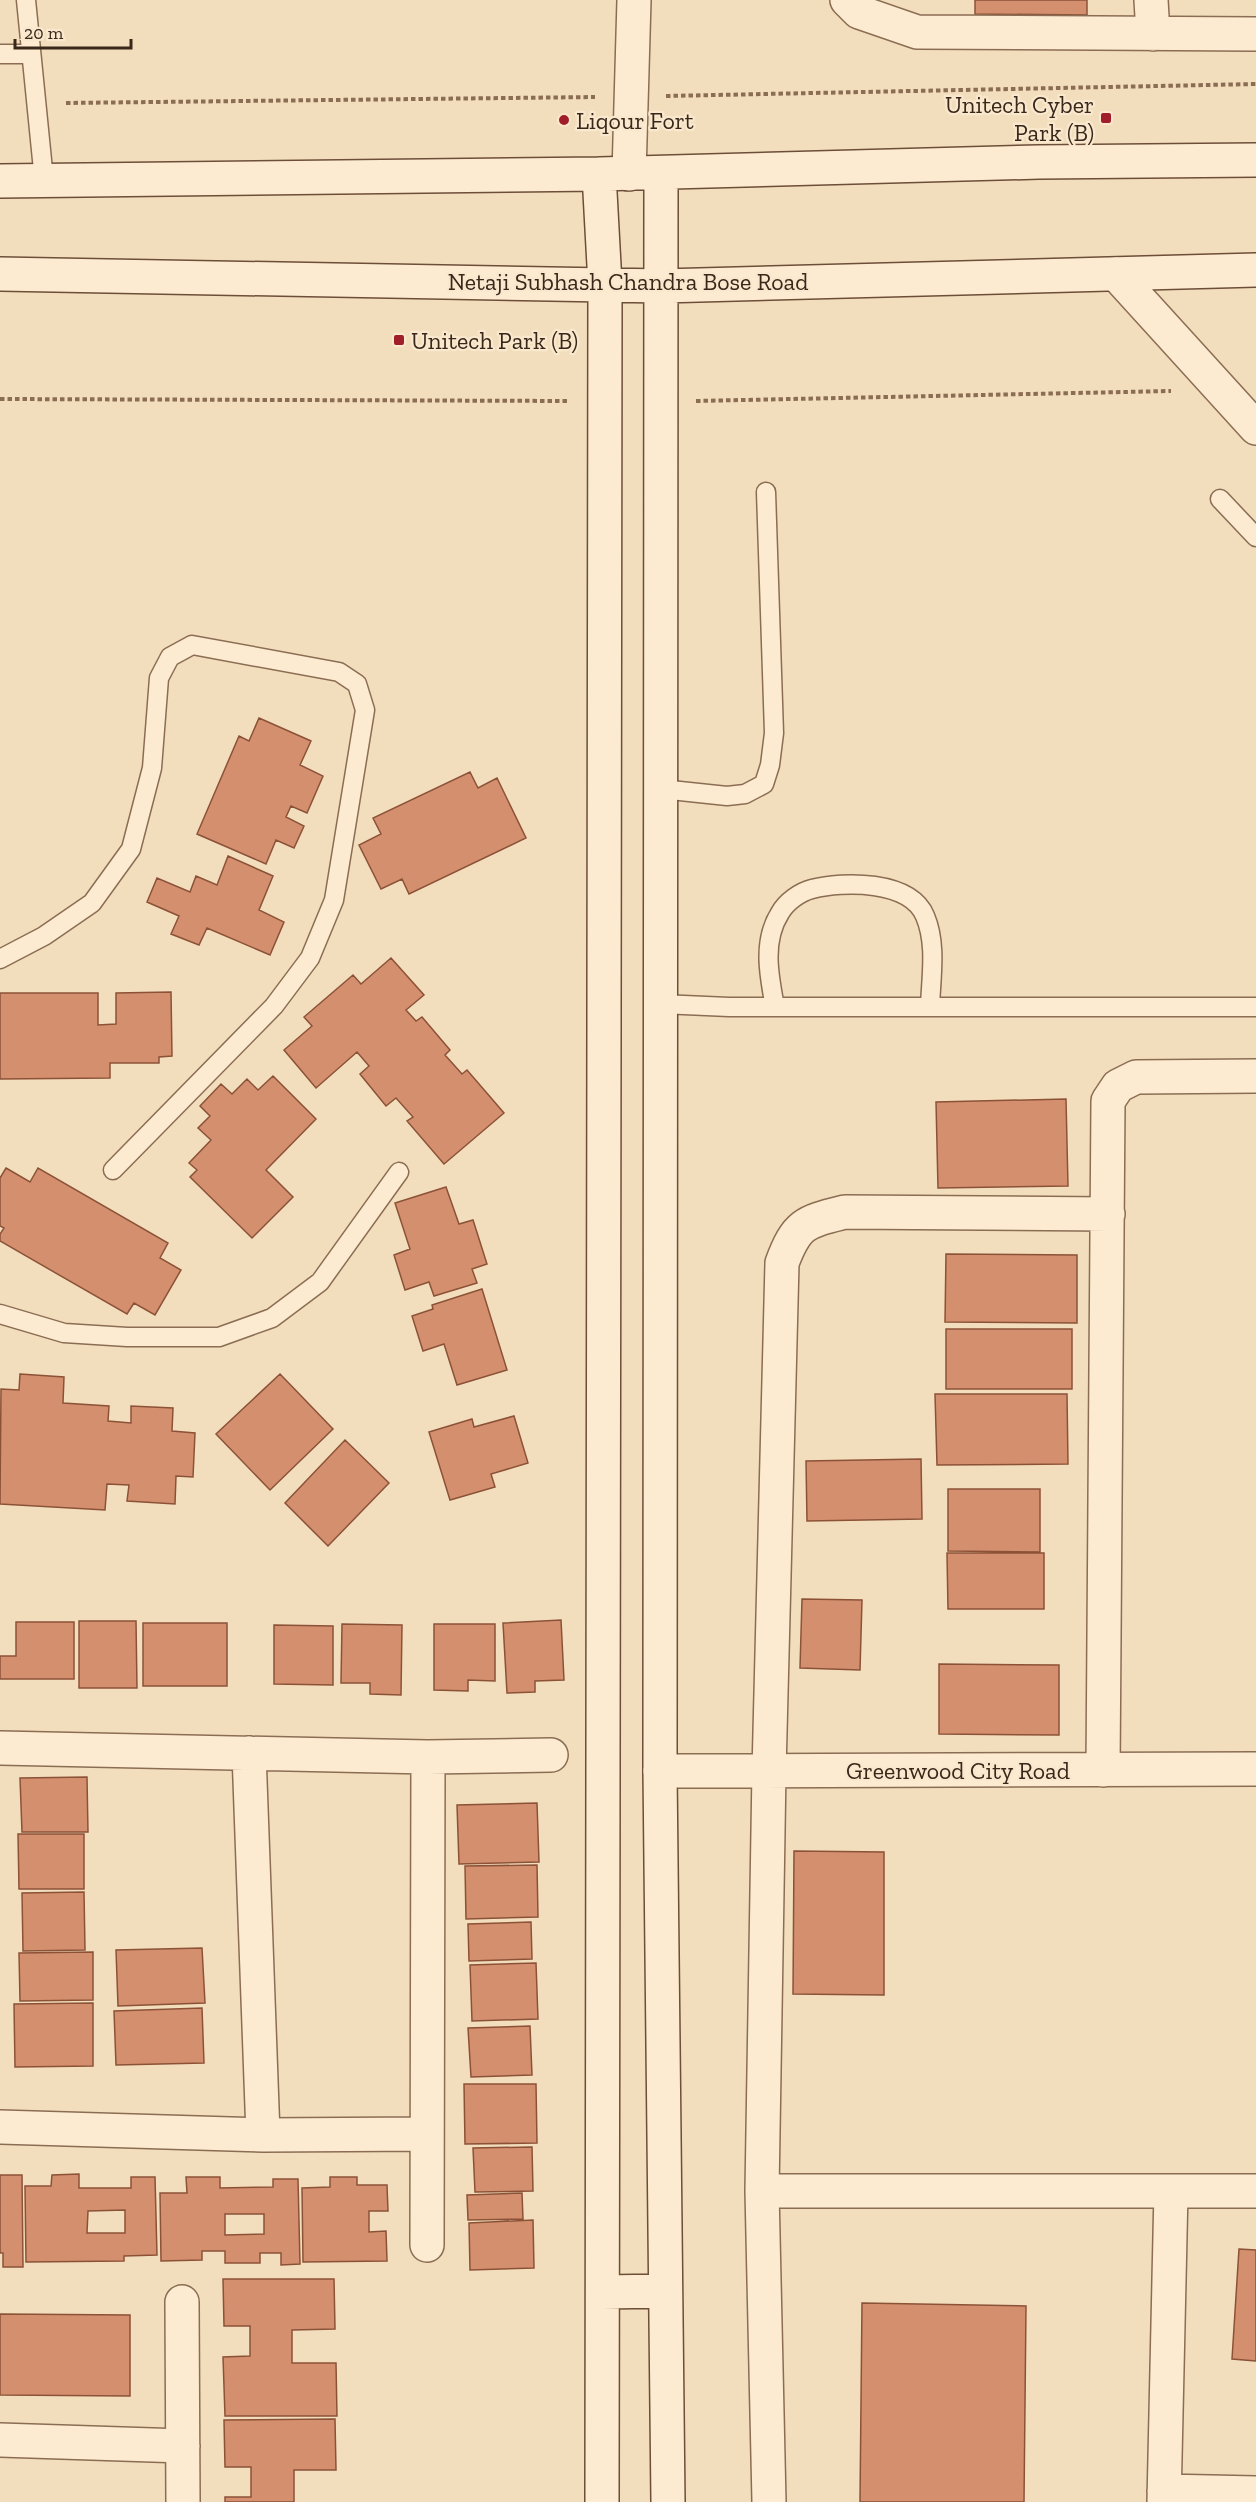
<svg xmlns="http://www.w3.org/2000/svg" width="1256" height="2502" font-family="'Zilla Slab',serif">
<rect width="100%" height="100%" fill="#f2debc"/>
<path fill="#d4906e" stroke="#8c5238" stroke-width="1.5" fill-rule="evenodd" d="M975 0H1087V15L975 14Z
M259 718 311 741 300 765 323 776 307 813 291 806 286 817 304 826 294 848 276 840 266 864 197 834 239 736 249 741Z
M470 772 478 788 497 778 526 838 409 894 402 879 381 889 359 845 381 834 373 818Z
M228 856 273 876 259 910 284 922 270 955 207 928 199 945 171 934 179 916 147 902 157 878 190 892 196 876 217 885Z
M391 958 424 995 406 1010 416 1021 422 1017 450 1050 445 1055 462 1074 467 1070 504 1113 444 1164 407 1121 413 1117 396 1098 386 1106 360 1074 369 1066 357 1052 316 1088 284 1050 312 1026 304 1017 353 975 361 984Z
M171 992 172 1056 159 1057V1063H110V1078L0 1079V993H98V1025L116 1024V993Z
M273 1076 316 1119 266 1170 293 1197 252 1238 190 1177 197 1170 189 1163 211 1140 198 1128 210 1116 200 1106 221 1084 232 1094 247 1079 258 1090Z
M1066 1099 1068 1186 938 1188 936 1102Z
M6 1168 30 1182 38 1168 168 1243 160 1258 181 1270 155 1315 134 1303 127 1314 0 1241V1234L4 1228 0 1226V1178Z
M446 1187 459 1224 473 1220 487 1264 472 1269 477 1283 434 1296 429 1282 405 1290 394 1255 410 1249 395 1203Z
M946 1254 1077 1255V1323L945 1322Z
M482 1289 507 1370 457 1385 444 1344 423 1351 412 1316 433 1309 432 1305Z
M946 1329H1072V1389H946Z
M20 1374 64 1377 63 1403 109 1406 108 1421 131 1423V1406L173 1408 172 1431 195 1433 193 1477 176 1476 175 1504 127 1501 129 1485 107 1484 105 1510 0 1504 1 1389 19 1390Z
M280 1374 333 1429 270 1490 216 1434Z
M935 1394H1067L1068 1464 937 1465Z
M514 1416 528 1463 491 1474 495 1487 450 1500 429 1432 472 1419 474 1427Z
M345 1440 389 1483 328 1546 285 1503Z
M921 1459 922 1519 807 1521 806 1461Z
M948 1489H1040V1552L948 1551Z
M947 1553H1044V1609H948Z
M802 1599 862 1600 860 1670 800 1668Z
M561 1620 564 1680 535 1681V1692L507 1693 503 1623Z
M79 1621H136L137 1688H79Z
M16 1622H74V1679H0V1656H16Z
M143 1623H227V1686H143Z
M342 1624 402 1625 401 1695 370 1694V1683H341Z
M434 1624H495V1681L468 1680V1691L434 1690Z
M274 1625 333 1626V1685L274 1684Z
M939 1664 1059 1665V1735L939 1734Z
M87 1777 88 1832H22L20 1778Z
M537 1803 539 1862 459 1864 457 1805Z
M18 1834H84V1889H19Z
M794 1851 884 1852V1995L793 1994Z
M537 1865 538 1917 466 1919 465 1866Z
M84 1892 85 1950 23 1951 22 1893Z
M531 1922 532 1959 469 1961 468 1924Z
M202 1948 205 2003 118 2006 116 1950Z
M93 1952V2000L20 2001 19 1953Z
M536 1963 538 2019 472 2021 470 1965Z
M93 2003V2066L15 2067 14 2004Z
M202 2008 204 2063 116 2065 114 2011Z
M530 2026 532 2075 471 2077 468 2028Z
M464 2084H536L537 2143 465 2144Z
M532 2147 533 2191 475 2192 473 2148Z
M79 2174V2188H131V2177H155L157 2255 124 2256V2261L26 2262 25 2186H51L52 2175ZM125 2210V2233H87L88 2211Z
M0 2175H22L23 2267H3V2253H0Z
M186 2177H220V2188L273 2187V2179H298L300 2264 281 2265V2253H260V2263H225V2251H202V2260L161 2261 160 2193H187ZM225 2214H264V2234L225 2235Z
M330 2177H357V2185H387L388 2211H369V2232L386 2231 387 2261 303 2262 302 2188 330 2187Z
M522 2193 523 2219 468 2220 467 2195Z
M533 2220 534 2268 470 2270 469 2223Z
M1239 2249 1256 2250V2361L1232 2359Z
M223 2279H334L335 2329 292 2330V2363H336L337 2416H225L223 2357 250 2356V2326H224Z
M862 2303 1026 2306 1024 2502H860Z
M0 2314 130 2315V2396L0 2395Z
M335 2419 336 2470H294V2502H225V2497H251V2467H225L224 2420Z"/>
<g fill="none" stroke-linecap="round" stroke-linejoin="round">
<defs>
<path id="lane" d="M26 0 44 180
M0 54H31
M1220 499 1256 537
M661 789 727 796 745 794 764 784 770 765 774 733 766 492
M0 959 44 936 92 903 131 849 152 768 159 678 170 657 192 645 339 672 357 684 365 710 334 900 310 958 274 1006 113 1170
M661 1004 729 1007H1256
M775 1007C769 976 762 941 780 913 786 902 800 892 812 889 843 881 910 880 925 916 937 944 931 977 930 1007
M0 1314 64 1333 127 1337H219L272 1318 320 1282 399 1172"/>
<path id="street" d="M847 0 859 12 917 32 1256 34
M1151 0 1153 34
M629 174 634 0
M1116 274 1256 428
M0 1748 428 1757 551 1755
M249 1753 263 2135
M1103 1770 1108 1101 1118 1086 1136 1077 1256 1076
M660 1771 1256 1769
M0 2127 263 2135 427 2134
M762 2191H1256
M427 2245 428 1757
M182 2302 183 2502
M0 2440 183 2446
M1164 2491 1256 2493
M769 2502 762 2191 769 1771 782 1263C797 1223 805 1222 845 1212L1108 1214
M1164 2502 1171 2191"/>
<path id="secondary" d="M661 173 660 1771 668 2502
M599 174 605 284 602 2502
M0 181 599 174 1039 162 1256 160
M0 274 662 286 1256 270
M603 2292 665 2291"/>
</defs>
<use href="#lane" stroke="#8b6d54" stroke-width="21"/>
<use href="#street" stroke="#8b6d54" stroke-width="36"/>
<use href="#secondary" stroke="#6d4e38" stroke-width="36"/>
<path stroke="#8b6d54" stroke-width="4" stroke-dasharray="4.5 3" stroke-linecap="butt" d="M666 96 1256 84
M66 103 595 97
M0 399 569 401
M696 401 1171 391"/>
<use href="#lane" stroke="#fcebd0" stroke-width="18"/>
<use href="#street" stroke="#fcebd0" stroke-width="33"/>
<use href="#secondary" stroke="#fcebd0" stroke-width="33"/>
</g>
<g fill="#a01e2a" stroke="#f9e8cd" stroke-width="2">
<rect x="1100" y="112" width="12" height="12" rx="3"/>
<circle cx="564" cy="120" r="6"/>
<rect x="393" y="334" width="12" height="12" rx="3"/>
</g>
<g text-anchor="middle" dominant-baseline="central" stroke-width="4.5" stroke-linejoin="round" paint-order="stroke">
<g font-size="24" fill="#39271a" stroke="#f9e8cd" text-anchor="start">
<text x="1094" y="104" text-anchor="end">Unitech Cyber<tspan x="1094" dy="28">Park (B)</tspan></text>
<text x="576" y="120">Liqour Fort</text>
<text x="411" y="340">Unitech Park (B)</text>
</g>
<g font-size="24" fill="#39271a" stroke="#f9e8cd">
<text x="628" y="281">Netaji Subhash Chandra Bose Road</text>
<text x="958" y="1770">Greenwood City Road</text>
</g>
</g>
<path d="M15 39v9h116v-9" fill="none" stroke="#39271a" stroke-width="3"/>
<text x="24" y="39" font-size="18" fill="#39271a" stroke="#f9e8cd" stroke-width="4.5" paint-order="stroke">20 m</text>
</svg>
